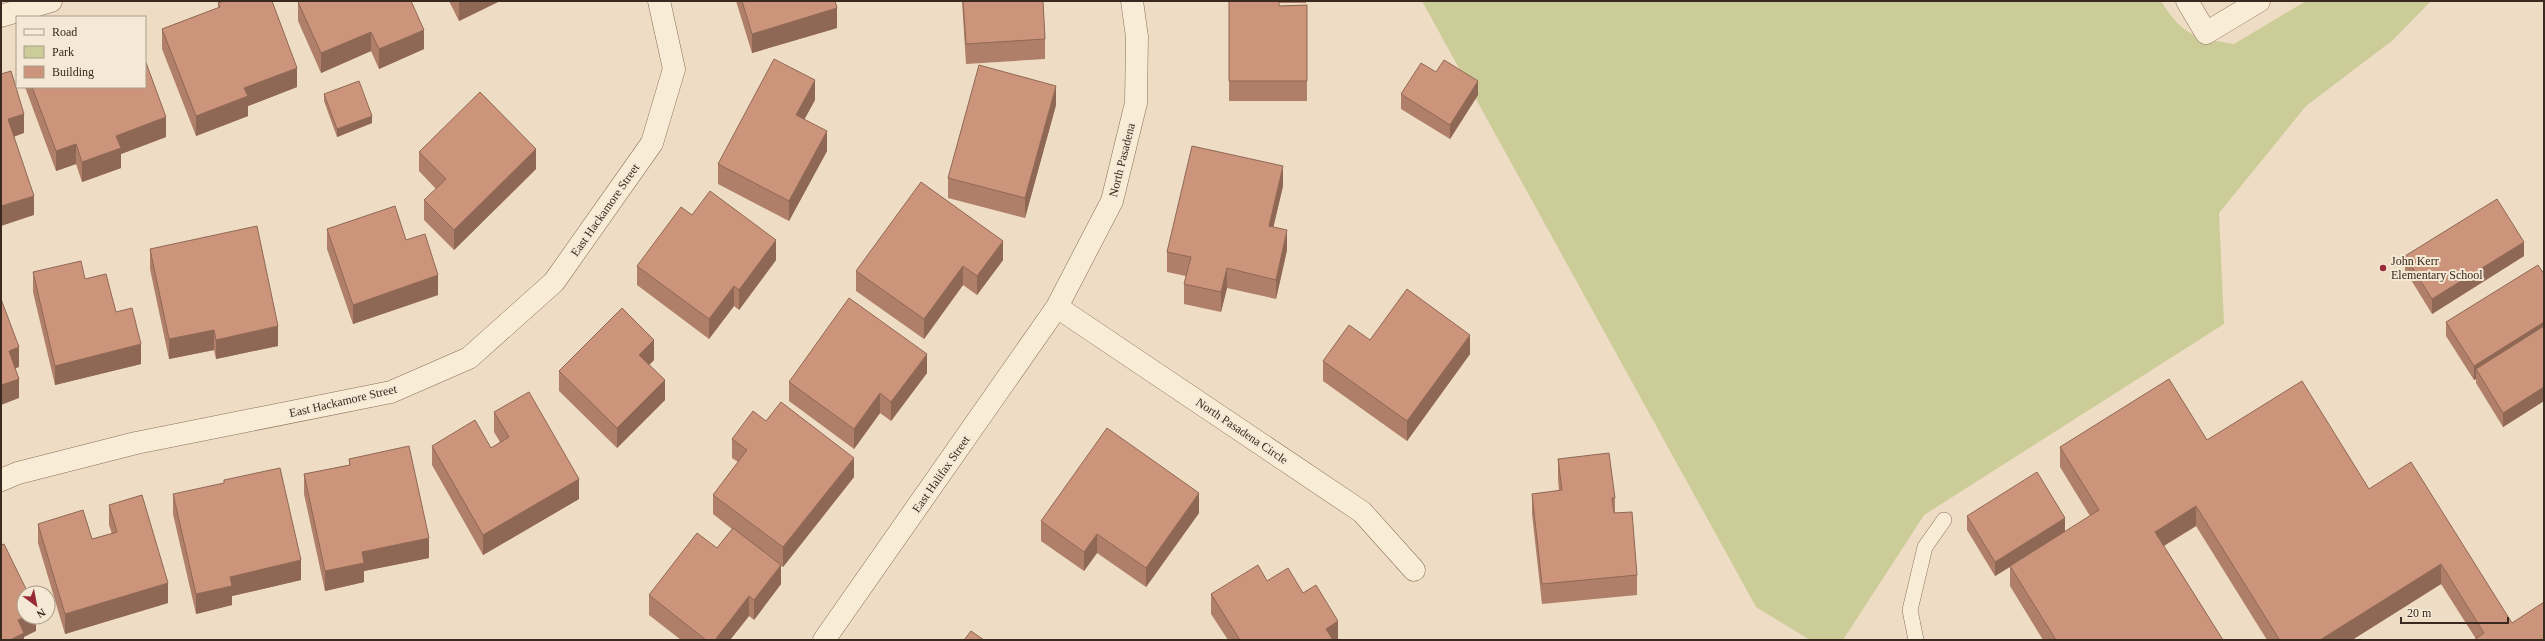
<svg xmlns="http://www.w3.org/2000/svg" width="2545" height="641" font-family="Georgia,serif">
<rect width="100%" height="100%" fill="#eeddc4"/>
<path fill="#cbcc98" d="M1422 1H2161C2183 36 2195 38 2234 44L2306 1H2431L2393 40 2306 106 2219 213 2224 324 1924 515 1843 640H1810L1756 607Z"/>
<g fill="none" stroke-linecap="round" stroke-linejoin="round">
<defs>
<path id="service" d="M1916 640 1910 610 1925 547 1944 520"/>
<path id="minor" d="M2187 1 2206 33 2259 1
M1 16 51 1
M1057 307 1362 512 1414 570
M1 480 18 473 136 443 391 392 469 358 554 282 652 143 674 69 659 1
M824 640 1057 307 1112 201 1136 103 1137 37 1132 1"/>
</defs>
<use href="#service" stroke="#896f5a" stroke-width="16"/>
<use href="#minor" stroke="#896f5a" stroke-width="23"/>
<use href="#service" stroke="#f9ecd7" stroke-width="15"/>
<use href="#minor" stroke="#f9ecd7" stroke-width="22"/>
</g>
<path fill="#af7f69" d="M449 1H500L459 21Z
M736 1H835L837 28 752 53Z
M962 1H1043L1045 39V59L966 64Z
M1229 1H1306V3H1279V6L1307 5V101H1229Z
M298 2 424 49 379 69 371 51 321 73 298 21Z
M218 3 297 87 248 106V116L196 136 162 49V29L218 8Z
M1436 72 1478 95 1450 139 1401 109V94Z
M25 87H145L166 137 121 154V168L82 182 76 164 56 171Z
M324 94 372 123 337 137 324 101Z
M815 100 804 119 827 151 789 221 718 184V164Z
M1056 105 1025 218 948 198V178Z
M419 152 536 169 454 250 424 220V200L436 189 419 171Z
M1283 186 1273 227 1287 250 1276 299 1227 288 1221 312 1184 304V284L1186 276 1167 272V252Z
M692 215 776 260 739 310 734 306 709 339 637 285V266Z
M327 229 438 295 353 324 327 249Z
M150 249 278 346 216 359 214 350 169 359 150 269Z
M2405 256H2524L2432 314 2405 270Z
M1003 260 977 295 963 285 924 339 856 291V271Z
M33 272 85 279 141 364 55 385 33 292Z
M2544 274V401L2503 427 2476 383V379L2474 380 2446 336V322Z
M1370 340 1470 354 1407 441 1323 381V361Z
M654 360 649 365 665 400 617 448 559 391V371Z
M927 373 891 421 880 413 854 449 789 401V382Z
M494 412 579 499 483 555 432 465V446L491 448 500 442 494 432Z
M766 421 854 477 783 567 781 566V584L754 620 749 616 730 640H681L649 615V595L717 548 732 529 713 514V495L738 462 732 458V439Z
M2207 440 2369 489 2512 623 2544 640 2476 639 2441 584 2352 640H2267L2196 526 2164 546 2223 640H2043L2010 586V567L1995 576 1967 530V516L2065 532 2090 516 2060 467V447Z
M349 459 429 558 364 571V582L325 591 304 494V474L349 465Z
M1558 459 1615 498V513L1637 575V595L1542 604 1532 514V494L1559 491 1558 479Z
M173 494 301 580 232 596V605L196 614 173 514Z
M109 505 168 603 65 634 38 543V524L92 539 112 534 109 525Z
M1199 513 1146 587 1097 553 1084 571 1041 541V521Z
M1267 581 1303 593 1338 640H1228L1211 614V594Z"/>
<path fill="#8f6855" d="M460 1H500L459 21V2Z
M837 8V28L752 53V34Z
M424 30V49L379 69V49Z
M371 32V51L321 73V53Z
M297 68V87L248 106V116L196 136V116L244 88Z
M815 80V100L796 135V115Z
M1478 81V95L1450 139V125Z
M1056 86V105L1025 218V198Z
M24 114V133L8 139V119Z
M372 116V123L337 137V129Z
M166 117V137L121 154V168L82 182V162L116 136Z
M827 131V151L789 221V201Z
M76 144V164L56 171V151Z
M536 149V169L454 250V230Z
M1283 166V186L1269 246V226Z
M34 196V215L1 226V206Z
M1287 230V250L1276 299V280Z
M776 240V260L739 310V290Z
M1003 241V260L977 295V276Z
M2524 242V256L2432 314V299Z
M963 266V285L924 339V319Z
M1227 268V288L1221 312V292Z
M438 275V295L353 324V305Z
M734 286V306L709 339V319Z
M2544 322V336L2476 369V379L2474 380V366Z
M278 326V346L216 359V340Z
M214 330V350L169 359V339Z
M1470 335V354L1407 441V421Z
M654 340V360L639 375V355Z
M141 344V364L55 385V366Z
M19 347V367L9 371V351Z
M927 354V373L891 421V402Z
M19 379V398L1 405V385Z
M665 380V400L617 448V428Z
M2544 387V401L2503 427V413Z
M880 393V413L854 449V429Z
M854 458V477L783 567V547Z
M579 479V499L483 555V535Z
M1199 493V513L1146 587V568Z
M2196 506V526L2155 551V532Z
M2065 518V532L1995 576V562Z
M1097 534V553L1084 571V552Z
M429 538V558L364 571V582L325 591V571L362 552Z
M301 560V580L232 596V605L196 614V594L230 577Z
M2441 564V584L2352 640H2320Z
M781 565V584L754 620V600Z
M168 583V603L65 634V614Z
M749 596V616L730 640H715Z
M25 617H36V631L24 637V640H10L18 620Z
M1338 621V640H1326V629Z"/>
<path fill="#cc947a" stroke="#8f6855" d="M224 1H272L297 68 244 88 248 96 196 116 162 29 220 7 218 3Z
M300 1H411L424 30 379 49 371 32 321 53 298 2Z
M742 1H835L837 8 752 34Z
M963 1H1043L1045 39 966 44Z
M1229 1H1279V6L1307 5V81H1229Z
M774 59 815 80 796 115 827 131 789 201 718 164Z
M145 60 166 117 116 136 121 148 82 162 76 144 56 151 32 87H145Z
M1444 60 1478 81 1450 125 1401 94 1421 63 1436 72Z
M979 65 1056 86 1025 198 948 178Z
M11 71 24 114 8 119 34 196 1 206V74Z
M359 81 372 116 337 129 324 94Z
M480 92 536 149 454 230 424 200 446 179 419 152Z
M1192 146 1283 166 1269 226 1287 230 1276 280 1227 268 1221 292 1184 284 1191 257 1167 252Z
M921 182 1003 241 977 276 963 266 924 319 856 271Z
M710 191 776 240 739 290 734 286 709 319 637 266 681 207 692 215Z
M2497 199 2524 242 2432 299 2405 256Z
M395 206 406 240 425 234 438 275 353 305 327 229Z
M257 226 278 326 216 340 214 330 169 339 150 249Z
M81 261 85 279 106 274 116 312 132 308 141 344 55 366 33 272Z
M2538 265 2544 274V322L2474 366 2446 322Z
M1407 289 1470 335 1407 421 1323 361 1349 325 1370 340Z
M849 298 927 354 891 402 880 393 854 429 789 382Z
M1 299 19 347 9 351 19 379 1 385Z
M622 308 654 340 639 355 665 380 617 428 559 371Z
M2544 326V387L2503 413 2476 369Z
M2169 379 2207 440 2302 381 2369 489 2411 462 2512 623 2544 602V640H2474L2484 633 2441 564 2320 640H2278L2279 639 2196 506 2155 532 2223 640H2056L2010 566 2099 510 2060 447Z
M529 392 579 479 483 535 432 446 475 420 491 448 509 437 494 412Z
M781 402 854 458 783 547 713 495 747 450 732 439 753 411 766 421Z
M1107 428 1199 493 1146 568 1097 534 1084 552 1041 521Z
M409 446 429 538 362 552 364 563 325 571 304 474 350 465 349 459Z
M1609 453 1615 498H1612L1614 513 1632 512 1637 575 1542 584 1532 494 1562 490 1558 459Z
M280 468 301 560 230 577 232 586 196 594 173 494 224 483V480Z
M2037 472 2065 518 1995 562 1967 516Z
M142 495 168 583 65 614 38 524 83 510 92 539 117 532 109 505Z
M733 528 781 565 754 600 749 596 715 640H706L649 595 697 533 717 548Z
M4 544 28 593H24V617H25L18 620 24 633 10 640H1V545Z
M1258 565 1267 581 1288 568 1303 593 1316 585 1338 621 1326 629 1333 640H1240L1211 594Z
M971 631 984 640H964Z"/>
<circle fill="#982a36" stroke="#f5e8d4" stroke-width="1.5" cx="2383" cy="268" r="4"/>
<g text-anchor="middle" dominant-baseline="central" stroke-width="4" stroke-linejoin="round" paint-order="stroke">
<g font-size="12" fill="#39291e" stroke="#f5e8d4">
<text transform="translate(1122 160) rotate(-76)">North Pasadena</text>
<text transform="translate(605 210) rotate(-55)">East Hackamore Street</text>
<text transform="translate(343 401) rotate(-13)">East Hackamore Street</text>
<text transform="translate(1242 431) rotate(34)">North Pasadena Circle</text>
<text transform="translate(941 474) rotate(-55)">East Halifax Street</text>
</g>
<g font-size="12" fill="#39291e" stroke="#f5e8d4" text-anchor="start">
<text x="2391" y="261">John Kerr<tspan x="2391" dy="14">Elementary School</tspan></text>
</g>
</g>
<rect width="2545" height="641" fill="none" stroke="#39291e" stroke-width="4"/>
<rect x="16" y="16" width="130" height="72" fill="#f5e8d4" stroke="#aa9c8b"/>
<rect x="24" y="29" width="20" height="6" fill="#f9ecd7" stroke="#aa9c8b"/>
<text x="52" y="36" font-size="12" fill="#39291e">Road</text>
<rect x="24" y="46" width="20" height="12" fill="#cbcc98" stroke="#aa9c8b"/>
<text x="52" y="56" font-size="12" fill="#39291e">Park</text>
<rect x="24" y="66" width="20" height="12" fill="#cc947a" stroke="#aa9c8b"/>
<text x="52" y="76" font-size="12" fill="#39291e">Building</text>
<g transform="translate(36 605) rotate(148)"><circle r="19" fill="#f5e8d4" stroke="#aa9c8b"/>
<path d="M0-3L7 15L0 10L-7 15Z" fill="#982a36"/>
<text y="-6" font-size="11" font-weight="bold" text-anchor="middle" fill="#39291e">N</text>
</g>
<path d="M2401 617v6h107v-6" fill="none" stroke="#39291e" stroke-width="2"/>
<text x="2407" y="617" font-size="12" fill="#39291e" stroke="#f5e8d4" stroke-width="3" paint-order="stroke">20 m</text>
</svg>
